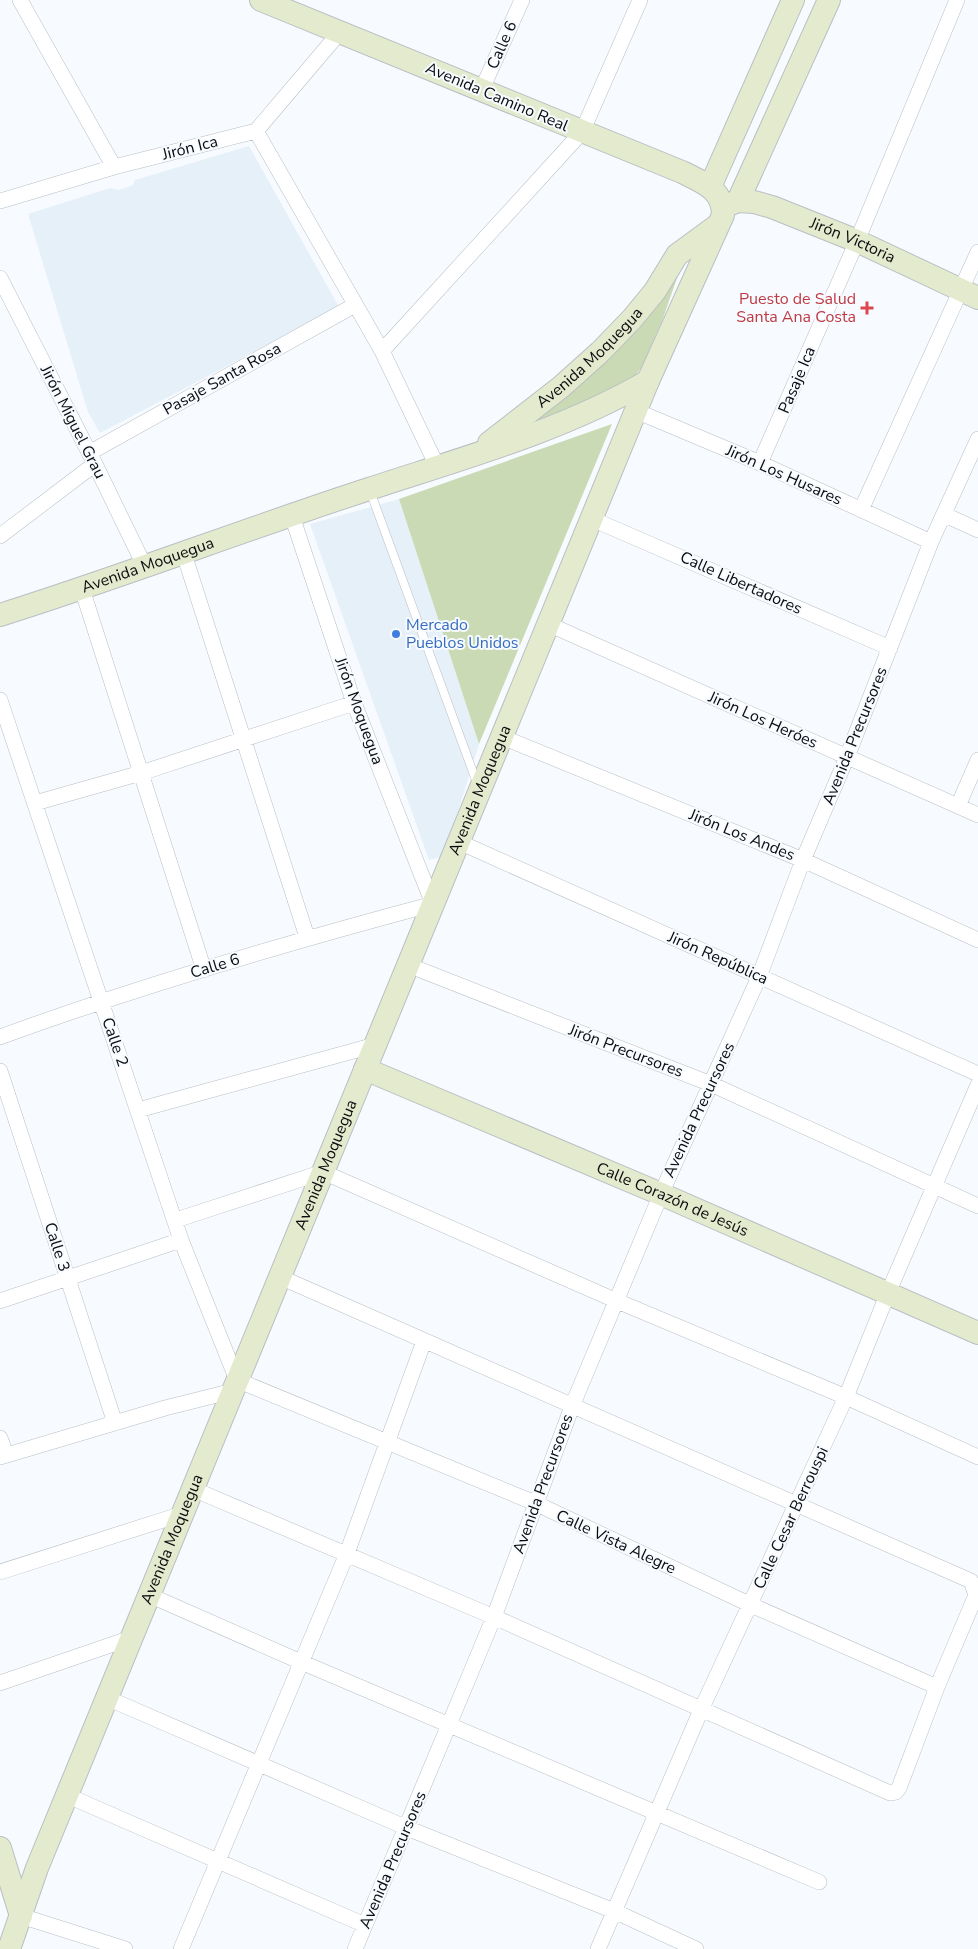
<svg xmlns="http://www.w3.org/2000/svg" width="978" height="1949" font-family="'Nunito Sans',sans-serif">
<rect width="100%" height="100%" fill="#f7fbff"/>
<path fill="#e6f0f8" d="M249 146 339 307 100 433 88 412 28 214 110 188 119 190 133 185 135 180Z
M399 499 479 744 444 856 429 860 310 524Z"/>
<path fill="#cadab5" d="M682 264 662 321 641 368 629 385 536 424 532 422Z
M612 424 479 744 399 499Z"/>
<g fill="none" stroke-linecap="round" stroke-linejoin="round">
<defs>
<path id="lane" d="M370 491 477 783"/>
<path id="street" d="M20 0 114 167
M482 89 522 0
M256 131 382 351 438 468
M0 201 114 167 256 131 340 32
M0 278 95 464 145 567
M382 351 582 132 640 0
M636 411 760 463 931 542
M89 453 355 305
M760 463 857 241 957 0
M861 510 978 252
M945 515 978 530
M592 519 890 648
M0 536 95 464
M184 554 307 937
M82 589 204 970
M548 624 978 815
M0 700 181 1240 237 1380 535 1503 751 1605 937 1687
M502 737 803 860 978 940
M35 803 141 773 354 703
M958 806 978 760
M459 842 978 1074
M408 965 711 1084 978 1206
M0 1037C142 985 287 943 433 904L354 703 292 516
M0 1071 115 1423
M138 1110 375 1045
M176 1220 323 1172 617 1301 846 1397 978 1457
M0 1301 181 1240
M0 1438 6 1455
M0 1457 165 1408 233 1391
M193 1489 494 1617 890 1793 896 1792 899 1788 937 1687 976 1595 971 1581 280 1277
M0 1572 182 1514
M149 1595 301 1662 819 1882
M0 1683 131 1638
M107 1698 407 1828 614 1911 696 1949
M66 1795 365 1925
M21 1916 125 1949
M181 1949 346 1556 424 1341
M355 1949 494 1617 573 1404 661 1194 759 977 803 860 847 757 931 542 978 439
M598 1949 701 1710 846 1397 888 1293 978 1085"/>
<g id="secondary">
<path d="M710 187 793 0"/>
<path d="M738 201 829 0"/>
<path id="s1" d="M723 207 738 201 754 202 772 207 857 241 978 298"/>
<path id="s2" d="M489 443 561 387 600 352 632 319 655 291 677 255 718 225"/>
<path id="s3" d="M0 615C124 576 246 529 369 489 463 458 562 431 648 381"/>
<path id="s4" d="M365 1069 661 1194 978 1333"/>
<path d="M0 1848 21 1916"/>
<path id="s5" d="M9 1949 37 1868 648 381 723 215C723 189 702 182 682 172L261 0"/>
</g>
</defs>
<use href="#lane" stroke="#b8bfc4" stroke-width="9"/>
<use href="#street" stroke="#b8bfc4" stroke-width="16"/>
<use href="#secondary" stroke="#b8bfc4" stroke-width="24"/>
<use href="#lane" stroke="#fff" stroke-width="8"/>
<use href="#street" stroke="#fff" stroke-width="15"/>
<use href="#secondary" stroke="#e4eacd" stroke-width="22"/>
</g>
<path fill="#e0444e" stroke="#f7fbff" stroke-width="2" d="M864.5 300.5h5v5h5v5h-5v5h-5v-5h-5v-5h5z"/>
<circle fill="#3f7fe0" stroke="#f7fbff" stroke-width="2" cx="396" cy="634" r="5"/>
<g text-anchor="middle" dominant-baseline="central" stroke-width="4" stroke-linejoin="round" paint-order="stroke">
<g font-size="16" fill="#0a0c0e" stroke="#f7fbff">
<text transform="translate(502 45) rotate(-66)">Calle 6</text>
<text transform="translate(497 97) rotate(23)">Avenida Camino Real</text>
<text transform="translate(190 148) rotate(-14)">Jirón Ica</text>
<text stroke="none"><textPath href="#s1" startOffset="138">Jirón Victoria</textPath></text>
<text stroke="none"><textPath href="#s2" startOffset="132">Avenida Moquegua</textPath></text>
<text transform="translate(222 379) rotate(-29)">Pasaje Santa Rosa</text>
<text transform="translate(797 380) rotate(-67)">Pasaje Ica</text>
<text transform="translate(73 422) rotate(63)">Jirón Miguel Grau</text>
<text transform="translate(784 475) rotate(24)">Jirón Los Husares</text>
<text stroke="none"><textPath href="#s3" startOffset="156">Avenida Moquegua</textPath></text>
<text transform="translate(741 583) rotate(24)">Calle Libertadores</text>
<text transform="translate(359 711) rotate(70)">Jirón Moquegua</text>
<text transform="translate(763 720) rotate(24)">Jirón Los Heróes</text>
<text transform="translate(855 736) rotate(-68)">Avenida Precursores</text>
<text stroke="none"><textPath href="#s5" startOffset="1251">Avenida Moquegua</textPath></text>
<text transform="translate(742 835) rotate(22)">Jirón Los Andes</text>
<text transform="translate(718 958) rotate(24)">Jirón República</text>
<text transform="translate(215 966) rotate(-17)">Calle 6</text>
<text transform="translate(115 1042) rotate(71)">Calle 2</text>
<text transform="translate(626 1051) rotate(21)">Jirón Precursores</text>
<text transform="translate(699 1110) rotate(-65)">Avenida Precursores</text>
<text stroke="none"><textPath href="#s5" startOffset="846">Avenida Moquegua</textPath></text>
<text stroke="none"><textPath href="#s4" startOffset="334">Calle Corazón de Jesús</textPath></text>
<text transform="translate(57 1247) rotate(72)">Calle 3</text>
<text transform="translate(543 1484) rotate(-70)">Avenida Precursores</text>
<text transform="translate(791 1518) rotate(-65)">Calle Cesar Berrouspi</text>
<text stroke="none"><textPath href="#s5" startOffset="441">Avenida Moquegua</textPath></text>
<text transform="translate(616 1542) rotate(25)">Calle Vista Alegre</text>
<text transform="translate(393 1860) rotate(-67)">Avenida Precursores</text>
</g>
<g font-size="16" fill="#be3a42" stroke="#f7fbff" text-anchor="end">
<text x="856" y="299">Puesto de Salud<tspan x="856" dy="18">Santa Ana Costa</tspan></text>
</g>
<g font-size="16" fill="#366cbe" stroke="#f7fbff" text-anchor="start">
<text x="406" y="625">Mercado<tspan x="406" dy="18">Pueblos Unidos</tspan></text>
</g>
</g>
</svg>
